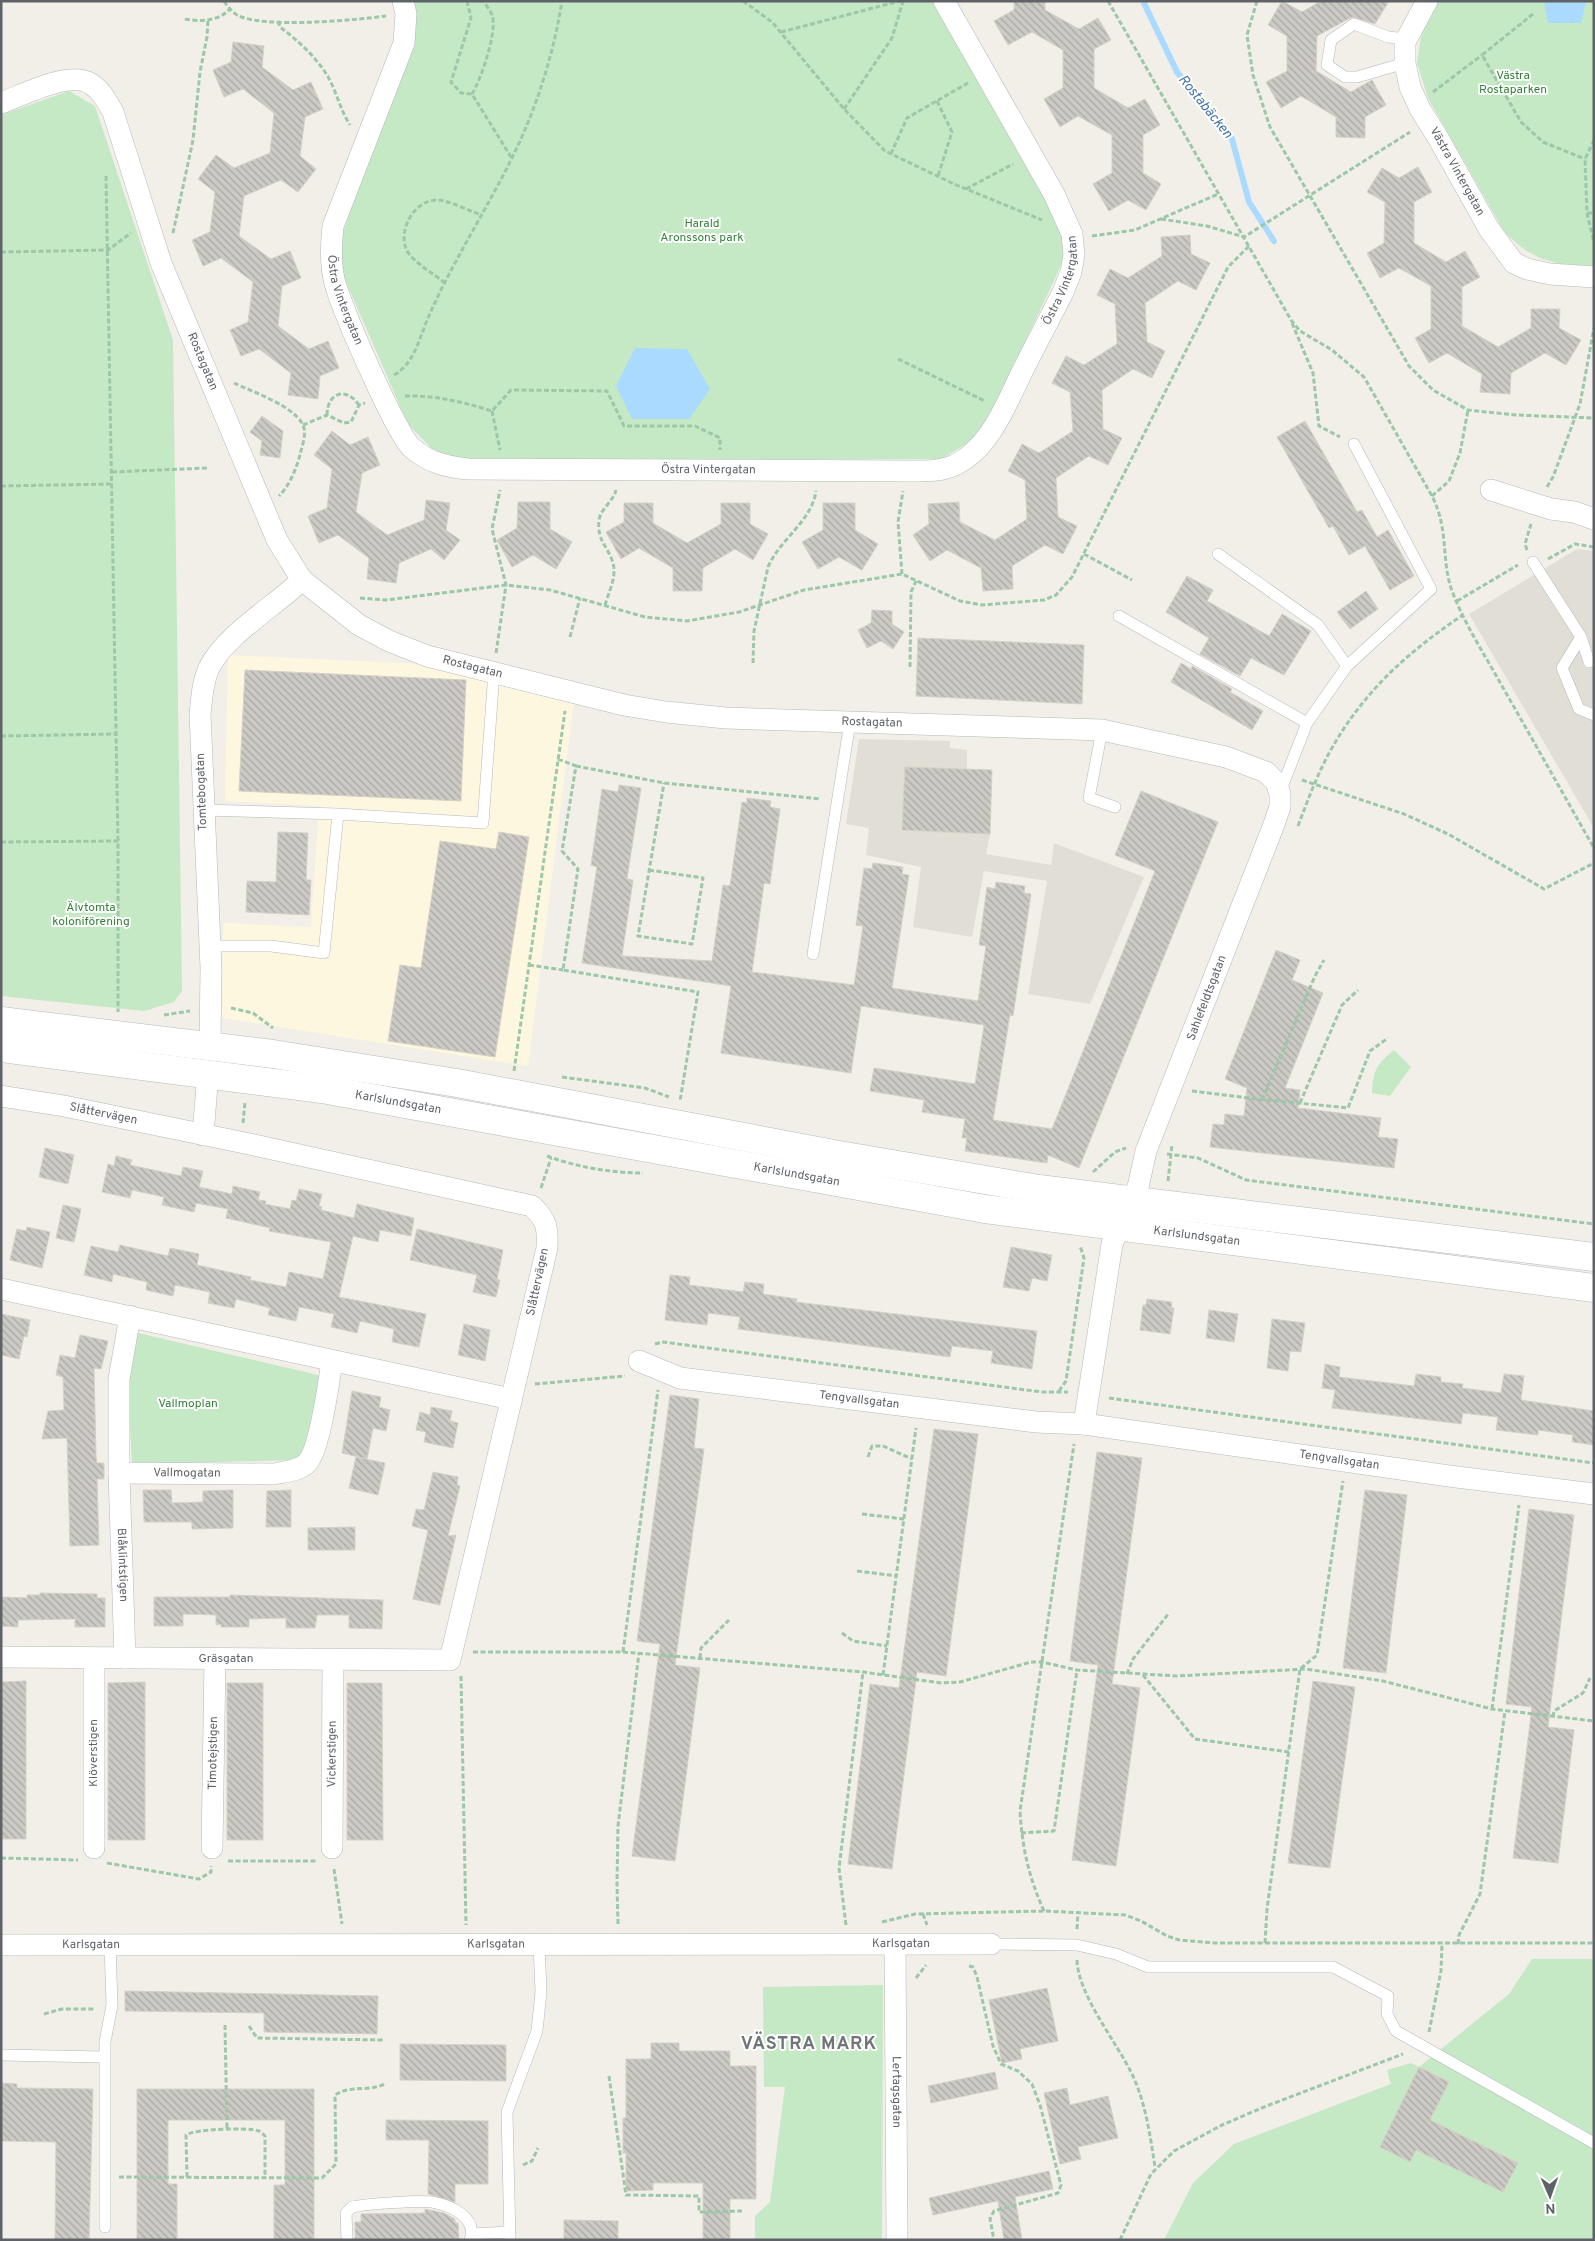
<svg xmlns="http://www.w3.org/2000/svg" width="1595" height="2241" font-family="Overpass,sans-serif">
<defs>
<pattern id="building-back-hatch" width="6" height="6" patternUnits="userSpaceOnUse" patternTransform="scale(1.25)"><rect width="6" height="6" fill="#cccac5"/><path d="M-1 5l2 2M0 0l6 6M5-1l2 2" fill="none" stroke="#a9a8a4"/></pattern>
</defs>
<rect width="100%" height="100%" fill="#f1efe8"/>
<path fill="#fef7e0" d="M228 655 425 664 574 701 528 1066 222 1018 223 923 311 927 319 806 225 801Z"/>
<path fill="#e1ded6" d="M1577 549 1594 551V828L1469 614Z
M859 739 950 741V748L967 750V769L992 770 990 834 986 854 1051 865 1054 843 1144 877 1090 1004 1028 994 1047 881 984 871 972 937 913 927 921 867 866 855 869 828 846 824Z"/>
<path fill="#c5e8c5" d="M411 1H933L1053 208 1065 233 1064 259 990 417 971 441 941 459 472 460 437 454 408 424 342 273 338 246 378 135Z
M1437 1H1594V266L1560 264 1540 258 1525 250 1505 233 1428 98 1417 63 1421 37 1429 14Z
M69 91 95 106 173 340 182 991 174 1002 144 1011 1 996V115Z
M1394 1050 1411 1067 1390 1096 1372 1093C1373 1070 1377 1064 1394 1050Z
M138 1333 322 1376 301 1460 132 1464 128 1386Z
M1532 1959H1594V2240H1164L1193 2183 1234 2144 1391 2084 1387 2070 1411 2063 1419 2067 1509 1994Z
M883 1985 882 2240H755V2216L770 2202 785 2087H764L763 1987Z"/>
<path fill="#aadaff" d="M1544 1H1586L1581 23H1548Z
M635 348 687 349 710 389 689 419H632L616 386Z"/>
<g fill="none" stroke-linecap="round" stroke-linejoin="round">
<path stroke="#aadaff" stroke-width="6" d="M1143 1 1177 72 1232 139 1249 202 1274 241"/>
</g>
<path fill="url(#building-back-hatch)" stroke="#d6d1c6" d="M1014 1H1045V10L1079 29 1098 18 1111 40 1094 49V88L1128 108 1145 99 1160 125 1143 135V173L1161 184 1146 210 1128 200 1109 211 1093 184 1112 173V135L1078 116 1060 127 1044 99 1063 88V50L1032 32 1008 45 994 21 1014 10Z
M1282 1 1302 12 1321 1H1389L1375 24 1352 17 1317 36 1316 71 1351 92 1372 80 1386 105 1365 117V138L1336 137V117L1301 96 1281 108 1266 82 1287 71V36L1268 25Z
M233 42 264 46 262 67 293 90 311 82 323 109 305 117 300 156 316 169 298 192 281 180 244 196 239 236 271 259 290 251 301 278 282 286 278 326 309 349 328 341 339 368 320 376 318 399 288 395 291 373 259 349 241 356 230 330 248 322 253 282 221 258 203 266 192 240 210 232 215 192 198 179 216 155 234 168 270 153 274 113 243 89 224 97 213 70 231 62Z
M1418 167 1432 192 1414 202V243L1446 262 1465 251 1480 277 1462 287V326L1498 347 1531 328V309H1560L1559 328 1581 340 1566 365 1545 353 1511 373 1510 394 1480 392 1482 374 1447 353 1429 363 1415 338 1431 329V286L1399 268 1380 278 1367 253 1384 243 1385 202 1367 192 1382 168 1399 178Z
M1190 235 1191 254 1210 263 1196 290 1178 281 1145 303 1147 342 1165 351 1152 378 1133 369 1102 390 1103 429 1122 438 1108 465 1089 456 1056 478 1058 517 1077 526 1063 554 1045 545 1012 566 1013 589 983 591 981 568 947 550 930 561 913 535 929 524 928 504 959 502 960 522 995 540 1027 519 1025 480 1008 471 1022 444 1039 453 1073 431 1070 392 1052 383 1066 356 1084 365 1117 344 1115 304 1097 295 1110 269 1128 278 1162 256 1161 237Z
M262 416 283 431 280 458 260 455 262 441 250 432Z
M1305 421 1357 512 1362 510 1377 537 1388 530 1414 576 1390 590 1365 546 1349 555 1333 526 1329 528 1277 437Z
M332 431 350 445 368 437 380 465 362 473 356 512 387 535 424 520 426 500 450 503 446 530 460 540 444 560 431 549 399 563 396 583 367 579 369 558 338 535 319 543 308 516 327 508 332 469 314 455Z
M518 502H550V529L572 542 556 569 533 555 512 567 497 540 517 528Z
M624 503H653V523L687 543 721 524V503H750V524L768 534 753 560 735 549 703 568 702 591H673V568L639 548 621 559 606 532 624 522Z
M823 503H855V530L878 544 862 570 839 557 818 569 802 542 823 530Z
M1187 576 1213 590 1207 601 1269 636 1282 614 1311 631 1284 675 1251 658 1240 676 1200 654 1209 638 1166 612Z
M1366 591 1378 609 1350 629 1337 612Z
M872 610 892 611V624L904 632 893 649 881 641 867 648 858 630 871 623Z
M918 638 1084 645 1082 704 916 696Z
M1181 663 1191 669 1192 666 1232 689 1230 692 1263 711 1252 730 1171 682Z
M245 670 466 680 461 801 239 791Z
M905 767 992 770 990 834 902 830Z
M619 785 641 788 627 879 633 880 622 956 712 961 723 885 730 886 742 802 747 803V798L771 801 770 807 780 809 770 884 764 883 752 972 854 985 863 926 856 925 864 868 872 869 873 863 903 867 902 874 909 875 892 988 978 1001 986 946 979 945 987 887 995 889 996 882 1025 886 1024 893 1031 894 1013 1016 1010 1015 993 1120 1052 1129 1155 871 1115 855 1141 791 1218 822 1079 1168 1048 1155 1047 1163 965 1151 967 1138H962L965 1119 922 1112 924 1100 870 1091 874 1068 975 1084 984 1025 861 1006 851 1073 721 1053 731 986 582 963 597 867 591 865 602 789 618 792Z
M278 832 308 833 306 880H311L309 915 246 912 247 881 276 882Z
M499 832 529 837 495 1057 388 1041 400 965 421 968 440 841 496 849Z
M1276 950 1300 960 1292 980 1323 993 1285 1088 1300 1090 1298 1108 1381 1118 1378 1137 1398 1139 1394 1168 1210 1147 1213 1124 1224 1125 1225 1114 1244 1116 1247 1088 1225 1079Z
M45 1148 74 1155 68 1184 39 1177Z
M116 1156 132 1160 130 1165 181 1176 183 1167 203 1171 199 1187 232 1194 233 1186 260 1192 258 1200 266 1201 265 1204 290 1209 292 1200 296 1201 299 1189 322 1194 319 1206 322 1207 321 1210 354 1218 357 1204 414 1218 411 1236 380 1230 378 1242 353 1236 339 1297 426 1314 419 1347 392 1342 394 1329 360 1321 357 1333 331 1327 334 1314 299 1307 296 1321 268 1315 270 1308 236 1299 234 1308 208 1303 210 1292 175 1285 173 1296 146 1290 147 1282 113 1274 112 1282 84 1275 91 1246 118 1252 120 1245 168 1256 170 1248 199 1254 197 1265 251 1277 250 1280 286 1287 289 1272 323 1279 331 1242 269 1231 270 1228 226 1218 228 1209 196 1203 194 1212 162 1205 164 1197 132 1190 130 1198 102 1192 108 1164 114 1166Z
M63 1205 81 1209 74 1242 56 1238Z
M27 1227 50 1232 42 1268 10 1260 17 1229 26 1231Z
M417 1229 503 1250 497 1280H500L496 1297 473 1292 477 1275 410 1260Z
M1011 1247 1052 1255 1047 1281 1032 1278 1029 1291 1003 1287Z
M670 1275 690 1277 689 1285 743 1292 745 1282 764 1284 763 1294 797 1299 796 1302 1037 1331 1032 1369 991 1363 993 1351 952 1346 950 1357 738 1329 740 1317 708 1313 707 1325 665 1320Z
M1147 1299 1172 1302 1171 1308H1174L1170 1334 1140 1330 1143 1305H1146Z
M1209 1310 1238 1314 1234 1342 1206 1338Z
M1 1314 30 1320 27 1337 24 1336 19 1359 1 1355Z
M1272 1319 1305 1323 1301 1352 1290 1351 1288 1371 1267 1368Z
M464 1324 490 1330 485 1361 458 1355Z
M80 1335 108 1341 101 1369 94 1368 96 1456 97 1463H104V1479H97L99 1545 70 1546 67 1438 42 1439 48 1411 64 1410 63 1377 56 1375 60 1355 75 1358Z
M1325 1364 1340 1367 1339 1377 1414 1386 1416 1374 1441 1377V1382L1463 1384 1462 1388 1501 1393 1504 1374 1524 1376 1521 1400 1594 1411V1445L1572 1442 1573 1435 1538 1430V1435L1496 1430 1498 1417 1463 1413 1461 1424 1332 1408 1335 1390 1322 1388Z
M352 1391 381 1397 379 1407 390 1410 386 1431 373 1428 367 1459 342 1453Z
M670 1395 699 1399 694 1448 704 1449 675 1665 700 1668 675 1861 632 1856 660 1644 637 1641Z
M431 1407 452 1411 450 1421 458 1423 453 1448 424 1442 426 1432 416 1430 420 1412 430 1415Z
M934 1429 978 1434 946 1676 917 1672 892 1869 848 1864 870 1684 899 1688Z
M1097 1452 1142 1458 1112 1684 1140 1688 1116 1866 1072 1860 1098 1665 1070 1661Z
M356 1457 385 1463 378 1495 349 1488Z
M433 1472 458 1477 457 1485 460 1486 448 1536 456 1535 440 1605 413 1599 428 1530 412 1526 416 1509 424 1510Z
M143 1490H171L172 1503 203 1502V1491L233 1490V1528L192 1529V1522H144Z
M291 1490V1527H266L267 1491Z
M1365 1490 1407 1495 1386 1673 1343 1668Z
M1529 1509 1574 1515 1548 1727 1574 1730 1558 1863 1513 1858 1532 1707 1506 1704Z
M355 1527V1550H308V1528Z
M40 1593 97 1594V1598H105V1627H75V1619L18 1620V1627L1 1626V1597L27 1598V1595H40Z
M230 1595 383 1600 382 1629 349 1628V1615H317L315 1628H286V1618L249 1619V1627H221V1624L216 1625V1615L183 1614V1626H154V1597H230Z
M26 1681V1839H1V1682Z
M1313 1681 1355 1687 1330 1868 1288 1863Z
M145 1682V1840H108V1683Z
M227 1683H263V1840H227Z
M347 1683H382L383 1840H347Z
M1047 1988 1058 2041 1020 2049 1022 2059 1002 2063 989 2000Z
M125 1991 378 1996 377 2034 264 2032V2013L125 2011Z
M651 2043H679V2051H730V2066H756V2199H730V2240H703V2183H653V2190L626 2191V2153H623V2118H626V2059H651Z
M400 2044 506 2045V2081L400 2080Z
M1419 2067 1449 2082 1430 2120 1518 2163 1503 2192 1416 2150 1410 2162 1380 2147Z
M995 2072 998 2089 931 2103 928 2086Z
M1 2083 17 2084V2088L93 2089 89 2240H55L56 2142 1 2141Z
M1067 2088 1070 2105 1108 2096 1118 2138 1078 2147 1081 2159 1060 2164 1044 2093Z
M137 2089H314V2240H274V2185H285V2120H168V2184H177V2240H137Z
M386 2120 488 2121V2184H455V2202L428 2194 429 2140H386Z
M1049 2171 1053 2189 1015 2197 1022 2240H1004L998 2201 933 2215 929 2198Z
M425 2209 444 2213 455 2219V2223H458L459 2239 355 2240V2222H361V2214L425 2213Z
M564 2220 618 2221V2240H564Z"/>
<g fill="none" stroke-linecap="round" stroke-linejoin="round">
<defs>
<path id="service" d="M1405 63 1357 77H1345L1327 65 1331 40 1354 24 1388 37 1407 39
M1218 554 1318 625 1347 666
M1533 562 1581 637 1589 662
M1119 616 1307 723
M1581 637 1562 668 1579 709 1594 715
M1102 730 1089 798 1115 807
M1280 792 1307 723 1347 666 1431 589 1354 444
M203 810 338 814 483 823 494 672
M209 946H271L324 953 338 814
M813 954 850 722
M991 1944 1077 1945 1116 1954 1148 1967H1333L1388 1996 1387 2014 1396 2031 1594 2143
M1 2055 105 2057
M105 2227V2042L112 2005 110 1945
M472 2234 509 2232
M347 2240 346 2213 352 2207C366 2204 419 2200 432 2202 450 2205 478 2217 470 2240
M510 2240 507 2112 537 2031 541 1992 539 1944"/>
<g id="minor">
<path id="s1" d="M403 1 406 14 404 43 333 226C331 244 330 261 334 279 338 301 397 436 412 448 428 462 446 467 468 469L906 471C922 471 940 472 955 465 991 447 1006 404 1023 370 1036 344 1050 318 1063 292L1071 272 1074 255 1072 234 1054 194 944 1"/>
<path id="s2" d="M1427 1 1405 42V63L1410 87 1420 109 1437 136 1489 229 1514 263 1527 269 1550 274 1594 277"/>
<path id="s3" d="M1 103C23 95 70 70 91 84 102 91 107 102 113 112L161 263 277 540 302 580 359 625 389 641 427 656 624 705 666 712 726 718 1102 730 1226 757 1266 772 1276 782 1280 794V807L1273 827 1146 1151 1138 1187 1131 1202"/>
<path d="M1491 490 1551 509 1574 512 1594 519"/>
<path d="M210 1045 211 968 200 714C202 698 202 683 209 668 225 635 275 606 302 580"/>
<path id="s4" d="M1 1096 64 1106 240 1142 532 1206C547 1221 548 1227 547 1248L450 1660 1 1657"/>
<path d="M203 1135 208 1073"/>
<path d="M1 1289 511 1399"/>
<path id="s5" d="M130 1316 119 1379V1473L274 1474C284 1472 299 1471 307 1463 320 1449 329 1381 332 1361"/>
<path id="s6" d="M639 1361 680 1378 1036 1422 1084 1424 1449 1476 1594 1494"/>
<path d="M1084 1424 1112 1244 1119 1228"/>
<path id="s7" d="M119 1473 125 1658"/>
<path d="M94 1658V1848"/>
<path id="s8" d="M212 1848 215 1659"/>
<path id="s9" d="M332 1848 333 1660"/>
<path id="s10" d="M895 1944 897 2240"/>
<path id="s11" d="M1 1945 991 1944"/>
</g>
<g id="secondary">
<path d="M1 1021 273 1054 457 1083 839 1155 1039 1189 1594 1257"/>
<path id="s12" d="M1 1048 322 1089 985 1209 1594 1288"/>
</g>
</defs>
<use href="#service" stroke="#b5b8bc" stroke-width="12"/>
<use href="#minor" stroke="#b5b8bc" stroke-width="22"/>
<use href="#secondary" stroke="#b6babf" stroke-width="29"/>
<path stroke="#9cc7a9" stroke-width="3" stroke-dasharray="5 2.5" stroke-linecap="butt" d="M224 1C228 7 231 11 237 15 263 29 355 20 386 16
M467 1 471 18 451 82 461 93 472 94 511 157
M743 1 772 22 844 109 885 151 954 184 1042 220
M1108 1 1291 320 1300 331 1332 350 1364 377 1432 496C1449 530 1441 556 1451 588 1463 622 1485 655 1502 686 1533 740 1563 794 1594 848
M1257 1 1247 35 1253 75 1270 127 1409 366 1433 390 1468 410 1516 415 1594 418
M1533 14 1482 55 1521 122 1543 142 1585 159
M185 19C200 22 219 21 230 9
M278 21 280 27C296 39 313 54 325 72 336 88 339 108 350 125
M781 32 900 1
M1433 92 1482 55
M472 94C481 79 498 31 492 15 490 10 486 5 483 1
M937 101 952 132 938 176
M844 109 892 38 903 1
M1594 140 1585 159 1587 213 1594 243
M891 154 907 118 968 83
M106 176 118 841V1012
M966 189 1013 164
M1587 213H1594
M1161 219 1207 226 1244 237 1410 132
M173 233 193 140 200 72 207 37 208 19
M1092 236 1135 230 1218 194
M1 252 108 250 131 233
M445 283C434 274 418 265 409 254 395 234 413 200 437 200 448 200 470 211 481 215
M1292 323 1313 373 1319 426 1340 437
M898 359 985 401
M394 375C415 363 419 338 428 318 459 246 507 181 534 107 547 72 556 38 562 1
M234 383C253 392 294 406 303 425 307 434 302 446 300 455 296 469 290 485 279 496
M405 396C435 395 463 402 492 411L511 390 607 391 624 426H695L720 438V450
M492 411 500 450
M327 415C327 393 346 386 359 405
M303 425 327 415 344 423 351 422 359 405 365 403
M112 472 207 468
M1 486 112 484
M1547 487 1553 477 1580 404 1594 328
M1432 496 1449 481 1460 453 1468 410
M1527 550 1525 544 1531 524
M1084 554 1132 580
M1548 559 1575 544 1594 547
M902 574 898 522 903 491
M360 598 386 600 506 585 550 590 645 617 687 621 739 612 804 590 902 574 960 601 982 605 1044 600 1056 595 1072 577 1228 267 1249 246
M1457 601 1518 565
M605 605C609 591 618 575 612 560 606 544 597 540 599 520 601 508 613 502 616 490
M570 637 580 598
M496 653 506 585 492 529 500 490
M753 663 754 631 768 567C780 539 812 521 816 491
M910 667 911 592 916 581
M1 736 117 734
M558 759 576 766 562 851 578 869 563 970 698 992 680 1101
M576 766 664 783 821 799
M1302 780 1404 814 1448 834 1544 889 1594 863
M1298 826C1307 802 1316 778 1328 755 1361 694 1406 653 1463 615
M1 842 118 841
M649 870 703 878 692 944 638 936 664 783
M529 965 563 970
M231 1008 253 1013 273 1028
M164 1015 190 1011
M514 1071 565 711
M562 1077 645 1088 669 1097
M1192 1091 1257 1099 1348 1108 1370 1051 1388 1038
M1262 1100 1315 976 1324 960
M1300 1103 1342 1005 1358 990
M243 1123 245 1102
M1167 1154 1198 1158 1246 1180 1594 1224
M547 1156C577 1167 611 1173 643 1173
M1093 1172 1115 1152 1126 1148
M1168 1181 1172 1145
M541 1188 551 1158
M655 1344 663 1342 1042 1392H1068
M535 1384 625 1376
M1059 1391 1066 1381 1084 1258 1080 1246
M1109 1398 1594 1463
M868 1457 872 1446H883L912 1459
M862 1514 904 1519
M857 1571 897 1576
M842 1633 853 1641 887 1646
M473 1652H623L863 1672 941 1683 960 1682 1031 1662H1042L1077 1670 1177 1676 1306 1669 1383 1681 1492 1709 1594 1721
M623 1652 658 1390
M700 1658 701 1648 729 1620
M1127 1674 1133 1659 1169 1613
M883 1675 916 1428
M1143 1675 1195 1739 1289 1752
M461 1676 466 1925
M1492 1709 1519 1505
M1553 1717 1554 1711 1583 1693 1590 1678
M1021 1833 1054 1831 1077 1670
M1 1858 78 1860
M228 1861H317
M107 1863 199 1879 211 1872V1866
M334 1869 342 1924
M1044 1911C1029 1878 1022 1847 1020 1811L1074 1444
M923 1914 927 1925
M882 1922 915 1914 1044 1911 1125 1915 1141 1921 1167 1936 1179 1940 1215 1943H1594
M618 1924 617 1883 618 1826 639 1653
M846 1925 839 1868 863 1672
M1077 1929 1078 1912
M1265 1943 1267 1909 1300 1669 1317 1655 1343 1481
M1458 1944 1459 1935 1480 1894 1505 1711
M1077 1960C1078 1995 1116 2041 1132 2074 1146 2104 1150 2135 1155 2167
M969 1966 973 1967 977 1977 993 2046 1001 2064 1018 2071 1032 2084 1040 2105 1061 2185 1058 2193 994 2211 990 2219 994 2240
M916 1978 926 1965
M44 2014 62 2009H95
M225 2025 227 2130
M249 2026 257 2038 385 2040
M1429 2032 1441 1971 1442 1944
M609 2076 626 2195 699 2196V2212L742 2211
M523 2165 532 2161 538 2148
M119 2177 322 2178 336 2164 335 2095C350 2085 367 2092 385 2084
M187 2177 186 2135C194 2129 248 2127 259 2131 261 2132 263 2134 265 2136V2177
M1120 2240 1151 2174 1174 2151 1222 2125 1264 2107 1403 2054"/>
<use href="#service" stroke="#fff" stroke-width="11"/>
<use href="#minor" stroke="#fff" stroke-width="21"/>
<use href="#secondary" stroke="#fff" stroke-width="28"/>
</g>
<g text-anchor="middle" dominant-baseline="central" stroke-width="4" stroke-linejoin="round" paint-order="stroke">
<g font-size="12" fill="#348238" stroke="#fff">
<text x="1513" y="76">Västra<tspan x="1513" dy="14">Rostaparken</tspan></text>
<text x="702" y="224">Harald<tspan x="702" dy="14">Aronssons park</tspan></text>
<text x="91" y="908">Älvtomta<tspan x="91" dy="14">koloniförening</tspan></text>
<text x="188" y="1404">Vallmoplan</text>
</g>
<g font-size="12" fill="#5f6368" stroke="#fff">
<text stroke="none"><textPath href="#s2" startOffset="189">Västra Vintergatan</textPath></text>
<text stroke="none"><textPath href="#s1" startOffset="1245">Östra Vintergatan</textPath></text>
<text stroke="none"><textPath href="#s1" startOffset="315">Östra Vintergatan</textPath></text>
<text stroke="none"><textPath href="#s3" startOffset="396">Rostagatan</textPath></text>
<text stroke="none"><textPath href="#s1" startOffset="780">Östra Vintergatan</textPath></text>
<text stroke="none"><textPath href="#s3" startOffset="831">Rostagatan</textPath></text>
<text stroke="none"><textPath href="#s3" startOffset="1236">Rostagatan</textPath></text>
<text transform="translate(202 792) rotate(-92)">Tomtebogatan</text>
<text transform="translate(1207 998) rotate(-69)">Sahlefeldtsgatan</text>
<text stroke="none"><textPath href="#s12" startOffset="401">Karlslundsgatan</textPath></text>
<text stroke="none"><textPath href="#s4" startOffset="104">Slåttervägen</textPath></text>
<text stroke="none"><textPath href="#s12" startOffset="806">Karlslundsgatan</textPath></text>
<text stroke="none"><textPath href="#s12" startOffset="1211">Karlslundsgatan</textPath></text>
<text transform="translate(538 1282) rotate(-78)">Slåttervägen</text>
<text stroke="none"><textPath href="#s6" startOffset="225">Tengvallsgatan</textPath></text>
<text stroke="none"><textPath href="#s6" startOffset="709">Tengvallsgatan</textPath></text>
<text stroke="none"><textPath href="#s5" startOffset="226">Vallmogatan</textPath></text>
<text stroke="none"><textPath href="#s7" startOffset="92">Blåklintstigen</textPath></text>
<text x="226" y="1659">Gräsgatan</text>
<text transform="translate(94 1753) rotate(-90)">Klöverstigen</text>
<text stroke="none"><textPath href="#s8" startOffset="95">Timotejstigen</textPath></text>
<text stroke="none"><textPath href="#s9" startOffset="94">Vickerstigen</textPath></text>
<text stroke="none"><textPath href="#s11" startOffset="900">Karlsgatan</textPath></text>
<text stroke="none"><textPath href="#s11" startOffset="90">Karlsgatan</textPath></text>
<text stroke="none"><textPath href="#s11" startOffset="495">Karlsgatan</textPath></text>
<text stroke="none"><textPath href="#s10" startOffset="148">Lertagsgatan</textPath></text>
</g>
<g font-size="14" font-style="italic" fill="#4174aa" stroke="#fff">
<text transform="translate(1205 107) rotate(51)">Rostabäcken</text>
</g>
<g font-size="18" font-weight="bold" letter-spacing="1" fill="#70757a" stroke="#fff">
<text x="809" y="2044">VÄSTRA MARK</text>
</g>
</g>
<rect width="1595" height="2241" fill="none" stroke="#5f6368" stroke-width="5"/>
<g transform="translate(1550 2196) rotate(178)" stroke="#ffffff" stroke-width="4" paint-order="stroke">
<path d="M0-4L9 19L0 12L-9 19Z" fill="#5f6368"/>
<text y="-8" font-size="14" font-weight="bold" text-anchor="middle" fill="#5f6368">N</text>
</g>
</svg>
